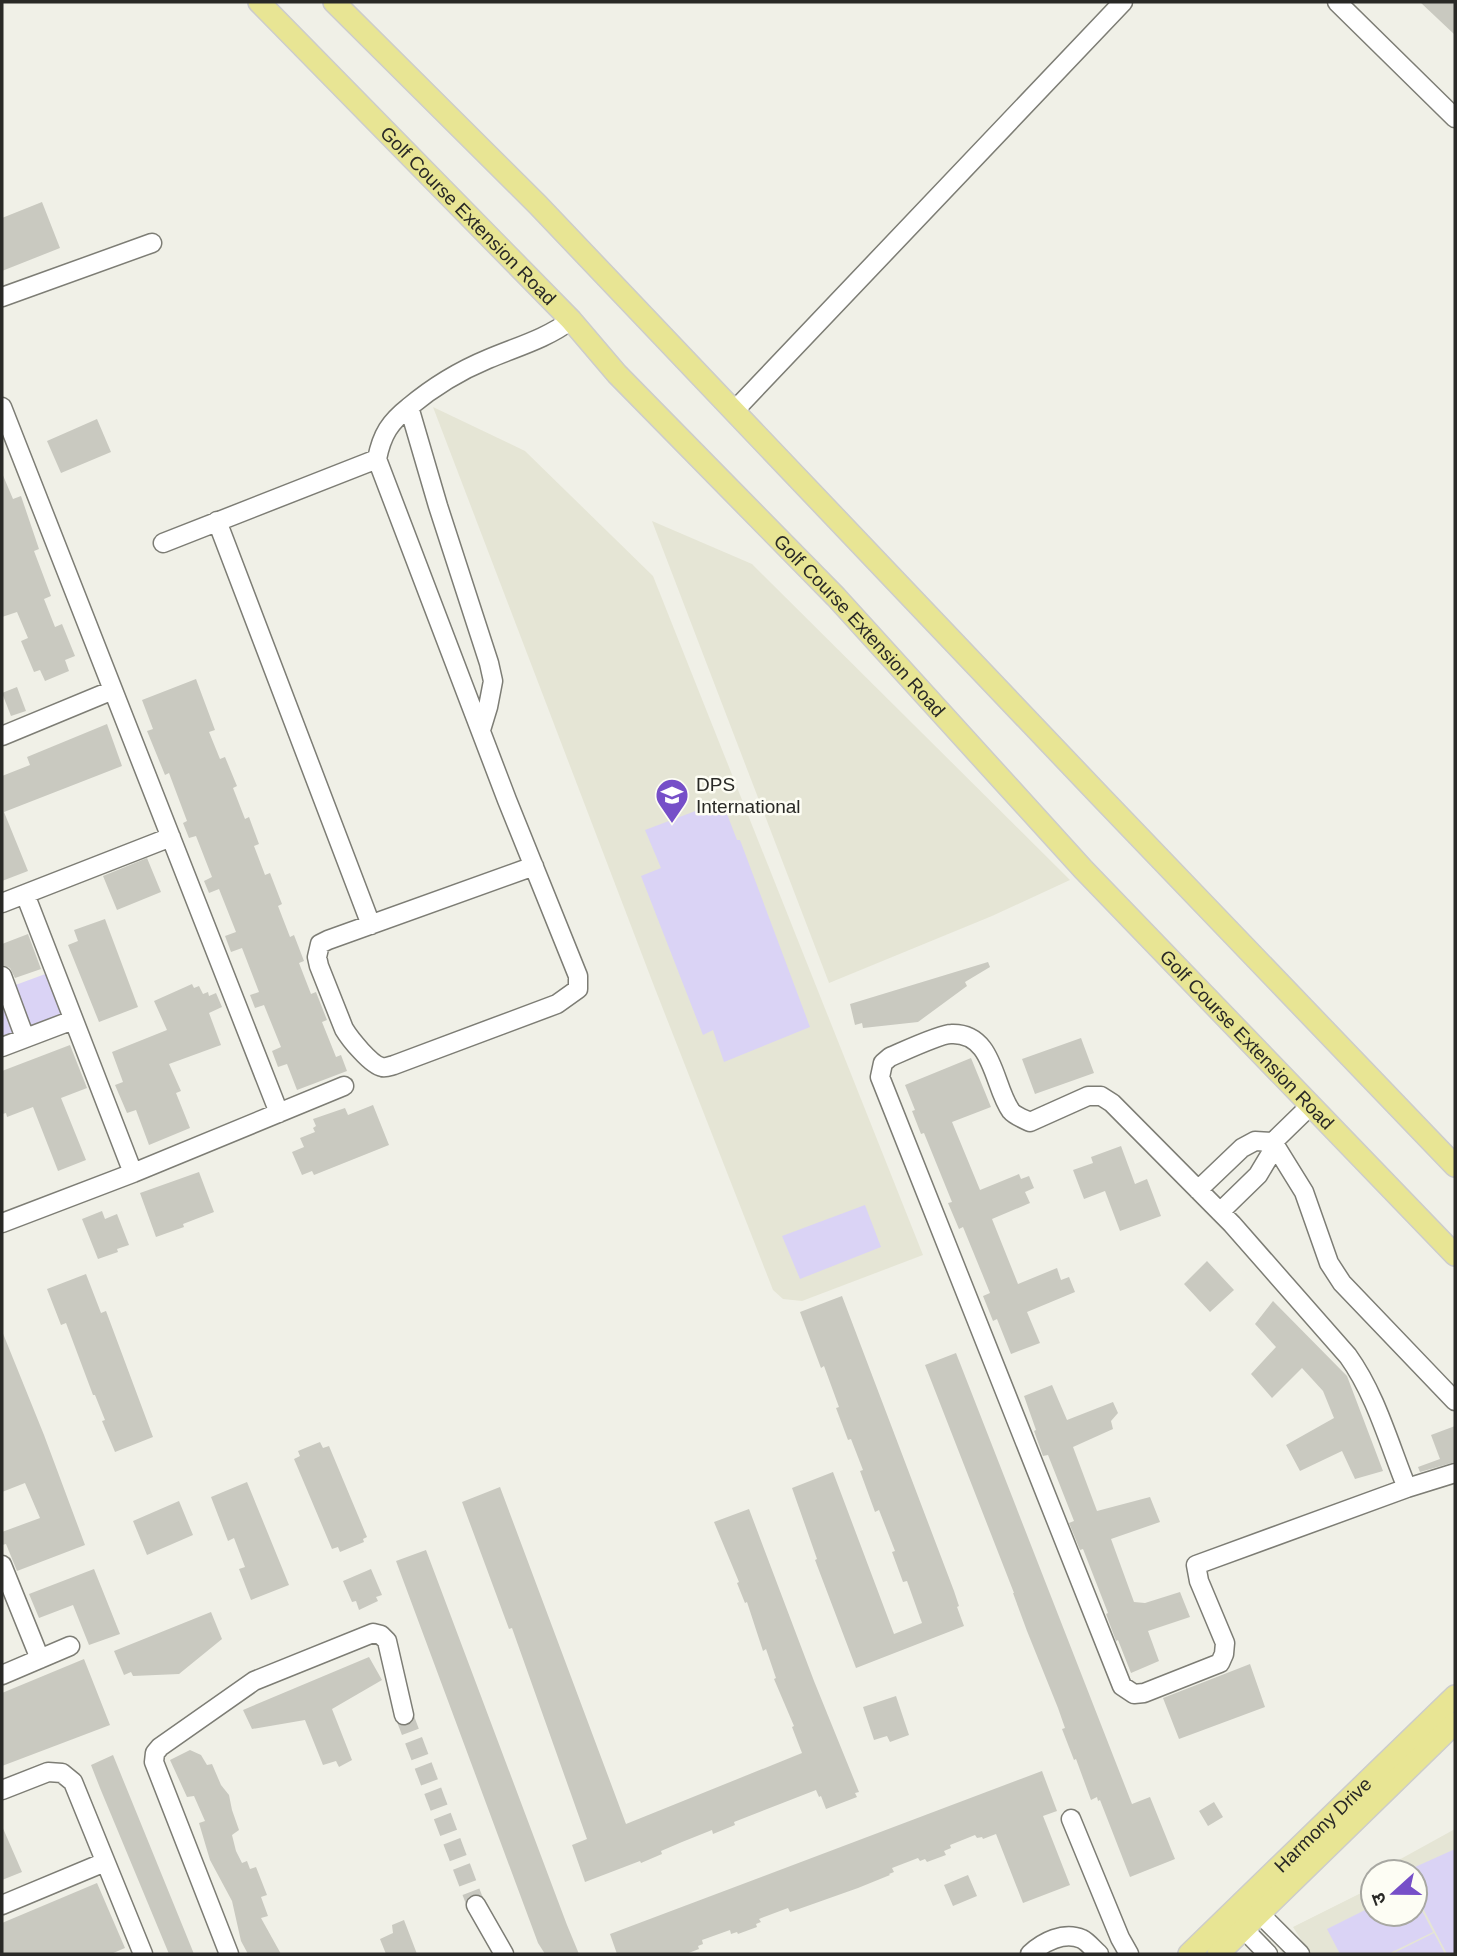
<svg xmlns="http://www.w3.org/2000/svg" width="1457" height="1956" font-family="Arial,'Noto Sans Devanagari',sans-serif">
<rect width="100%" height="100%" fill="#f0f0e7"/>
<path fill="#e5e5d5" d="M433 407 525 451 653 576 923 1255 802 1301 783 1299 773 1290 654 986Z
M652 521 752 564 1070 880 992 916 829 983Z
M1455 1829V1954H1310L1293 1927 1363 1892 1373 1874V1914H1415V1872H1377Z"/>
<path fill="#dad3f5" d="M722 801 737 840H740L810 1027 724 1062 713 1030 703 1035 641 876 661 868 645 830Z
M48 973 64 1016 2 1040V990Z
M865 1205 881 1247 800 1279 782 1236Z
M1455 1849V1954H1447L1415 1893V1872H1404Z
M1415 1897 1433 1932 1388 1954H1340L1327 1929 1373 1906V1914H1415Z
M1434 1933 1445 1954H1392Z"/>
<path fill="#c9c9c0" d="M1420 2H1455V35Z
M42 202 60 248 2 271V218Z
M97 419 111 452 61 473 47 441Z
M2 473 13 499 21 496 39 549 34 551 51 596 44 599 55 627 62 624 75 656 65 660 69 671 45 681 40 670 34 672 21 641 28 638 17 612 2 617Z
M196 679 215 730 209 732 220 759 225 757 237 786 233 788 245 819 249 817 259 844 254 846 265 875 270 873 282 904 278 906 290 937 294 935 304 961 299 963 311 994 316 992 327 1020 322 1022 336 1057 341 1055 347 1071 297 1090 287 1064 278 1067 272 1051 281 1047 264 1005 255 1008 250 995 259 992 242 948 231 952 225 936 236 932 219 889 209 893 204 881 212 877 196 836 189 838 183 823 187 821 169 773 165 775 147 731 153 729 142 700Z
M17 687 26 711 11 716 2 693Z
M107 724 122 766 4 812 28 871 2 881V776L30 765 27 757Z
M147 858 161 892 117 910 103 876Z
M105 919 138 1007 99 1022 68 945 78 941 74 930Z
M28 934 41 969 15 978 10 968 3 965 2 944Z
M988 962 990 967 965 982 967 986 918 1022 863 1028 862 1023 855 1025 850 1004Z
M192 984 194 988 199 986 203 994 208 992 209 996 216 993 222 1007 209 1013 221 1045 169 1064 181 1091 176 1093 190 1128 149 1145 136 1110 127 1113 115 1085 123 1082 112 1052 167 1030 154 1001Z
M1081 1038 1094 1073 1035 1094 1022 1059Z
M70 1045 87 1088 61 1098 86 1160 58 1171 33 1107 7 1117 6 1113 2 1114V1071Z
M971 1058 991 1107 952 1122 980 1190 1019 1174 1021 1179 1029 1176 1034 1188 1025 1192 1030 1203 992 1219 1018 1284 1057 1268 1061 1280 1069 1277 1075 1292 1027 1312 1040 1343 1011 1354 997 1319 993 1321 983 1296 990 1293 963 1227 959 1229 948 1203 952 1202 924 1133 921 1134 912 1111 915 1110 905 1085Z
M373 1105 389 1145 314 1175 312 1171 302 1175 292 1152 304 1147 300 1138 315 1132 313 1128 316 1126 313 1119 345 1108 348 1115Z
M1121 1146 1135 1184 1147 1179 1161 1216 1120 1231 1105 1191 1084 1199 1073 1170 1093 1163 1091 1157Z
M199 1172 214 1212 183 1224 184 1227 156 1237 140 1193Z
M102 1211 105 1219 117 1214 129 1245 117 1249 118 1252 98 1259 82 1219Z
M1207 1261 1234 1290 1210 1312 1184 1284Z
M86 1274 101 1313 106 1311 153 1437 115 1452 102 1421 105 1420 95 1395H93L66 1323 61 1325 47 1289Z
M842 1296 954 1591 959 1606 957 1607 964 1626 856 1668 815 1560 817 1559 792 1488 833 1472 894 1634 922 1623 907 1581 903 1582 892 1552 895 1551 879 1510 875 1512 860 1471 863 1470 851 1439 848 1440 836 1408 839 1407 824 1366 821 1368 800 1312Z
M1273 1301 1347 1376 1383 1471 1355 1479 1342 1451 1300 1471 1286 1445 1334 1418 1323 1391 1302 1368 1272 1398 1251 1374 1276 1347 1255 1324Z
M2 1331 44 1435 85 1545 17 1571 6 1544 2 1545V1532L40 1518 25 1483 2 1492Z
M956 1353 1132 1804 1150 1797 1175 1859 1130 1877 1100 1800 1098 1801 1097 1797 1091 1800 1076 1759 1074 1760 1062 1729 1065 1728 1058 1708 1027 1631 1013 1593H1014L925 1365Z
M1052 1385 1067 1420 1113 1402 1118 1413 1111 1421 1113 1429 1073 1447 1097 1511 1150 1497 1160 1522 1111 1539 1134 1602 1145 1603 1180 1592 1190 1617 1148 1631 1159 1661 1131 1673 1118 1640 1116 1641 1106 1614 1108 1613 1083 1549 1080 1550 1069 1523 1074 1521 1048 1455 1043 1456 1034 1431 1036 1430 1024 1396Z
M1455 1426V1462L1420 1472 1418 1467 1440 1459 1431 1435Z
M320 1442 323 1448 329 1446 367 1537 363 1539 364 1542 340 1552 338 1547 332 1549 294 1459 300 1456 298 1451Z
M247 1482 289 1585 251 1600 239 1569 245 1567 234 1538 228 1541 211 1497Z
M500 1487 626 1824 802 1753 792 1727 794 1726 774 1679 776 1678 766 1649 763 1651 747 1602 745 1603 737 1583 739 1582 714 1522 749 1509 814 1681 859 1792 855 1793 857 1797 826 1809 821 1796 819 1797 816 1790 734 1822 735 1825 713 1834 712 1830 682 1842 661 1851 662 1854 641 1863 640 1861 585 1882 572 1845 587 1839 512 1628 509 1629 462 1502Z
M179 1501 193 1535 147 1555 133 1521Z
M426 1550 567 1925 579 1954H545L538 1943 396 1561Z
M94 1569 120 1634 89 1645 73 1605 39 1618 29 1594Z
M371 1569 382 1595 376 1597 378 1601 359 1610 356 1601 352 1602 343 1581Z
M211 1612 222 1639 179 1674 133 1676 131 1672 124 1675 114 1651Z
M369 1657 382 1680 332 1709 352 1760 339 1767 336 1761 323 1765 305 1720 252 1729 243 1710Z
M84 1659 110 1725 2 1766V1693Z
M1250 1664 1265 1707 1179 1739 1163 1698Z
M896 1696 909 1735 890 1742 887 1736 874 1740 863 1707Z
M190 1750 201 1755 207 1765 212 1764 221 1785 229 1795 232 1810 239 1830 232 1835 236 1851 242 1863 247 1861 250 1869 256 1867 267 1895 261 1897 268 1916 261 1918 281 1954H248L241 1941 232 1901 210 1860 199 1823 205 1821 194 1796 187 1797 170 1760Z
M113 1755 194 1954H169L100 1788 91 1765Z
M1042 1771 1057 1811 1043 1816 1070 1885 1023 1903 996 1834 983 1839 982 1837 977 1838 975 1835 950 1845 951 1848 944 1851 946 1855 927 1862 925 1859 920 1861 918 1858 892 1868 894 1872 889 1874 890 1875 858 1888 796 1910 790 1912 788 1908 759 1919 761 1922 756 1924 757 1927 738 1934 737 1932 731 1934 730 1930 702 1940 703 1944 698 1946 699 1949 686 1954H617L610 1934Z
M1214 1802 1223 1817 1208 1826 1199 1811Z
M2 1826 22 1872 2 1880Z
M968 1875 977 1896 953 1906 944 1885Z
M97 1883 125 1948 111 1954H2V1923Z
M404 1920 417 1954H386L380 1939 393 1933 392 1925Z"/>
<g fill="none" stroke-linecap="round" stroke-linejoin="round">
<path stroke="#c8c8c0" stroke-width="18" stroke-dasharray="18 9" stroke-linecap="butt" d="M404 1715 476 1905"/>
<defs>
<path id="minor" d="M1337 2 1455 118
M2 297 152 243
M2 407 279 1113
M409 407C390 422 382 434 377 459L507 800 578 976V989L557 1004 394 1065C390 1066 386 1068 382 1067 371 1065 350 1039 344 1029L319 966 317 957 320 944 328 940 534 866
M734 411 1123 2
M217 521 371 925
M163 543 377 459
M481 730 488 707 493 681 489 663 438 506 409 407C433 387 459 371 488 359 516 347 546 339 571 320
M2 736 113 690
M25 894 133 1173
M2 903 171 837
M2 976 25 1038
M2 1047 73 1020
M1273 1142 1304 1192 1329 1263 1342 1283 1455 1401
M1198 1190 1242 1148 1255 1141 1273 1142
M1220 1212 1258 1175 1270 1155 1273 1142 1311 1105
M2 1223 133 1173 344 1086
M1407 1488C1389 1444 1376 1395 1348 1356L1232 1224 1112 1103 1101 1096H1088L1030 1122C1024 1119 1015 1116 1011 1111 993 1086 994 1032 951 1034 940 1034 902 1052 890 1057L883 1063 880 1077 1122 1686 1134 1694 1144 1693 1220 1663 1224 1654 1225 1643 1199 1581 1196 1565 1407 1488 1455 1473
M2 1565 40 1659
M2 1675 70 1646
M2 1790 48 1772 62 1773 73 1782 143 1954
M1071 1819 1120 1938 1129 1954
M1250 1904 1300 1954
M2 1905 105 1862
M476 1905 504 1954
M1236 1921 1268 1954
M229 1954 154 1762 155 1753 160 1747 254 1681 373 1633 381 1635 387 1641 404 1715
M1030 1954C1043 1942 1064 1931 1082 1939 1088 1942 1093 1949 1099 1954"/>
<g id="major">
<path id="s1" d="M259 2 571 320 617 374 836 597 1083 869 1455 1255"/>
<path d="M334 2 538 205 1101 797 1455 1166"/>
<path id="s2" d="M1189 1954 1455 1696"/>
<path d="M1218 1954 1455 1723"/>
</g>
</defs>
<use href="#minor" stroke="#7d7d75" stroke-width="21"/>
<use href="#major" stroke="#cccccb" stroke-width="24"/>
<use href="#minor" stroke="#fff" stroke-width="18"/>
<use href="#major" stroke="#e8e594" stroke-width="21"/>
</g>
<defs>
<symbol id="school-pin" viewBox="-11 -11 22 30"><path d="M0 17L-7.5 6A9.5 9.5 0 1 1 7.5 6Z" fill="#764fc8" stroke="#fdfdf4"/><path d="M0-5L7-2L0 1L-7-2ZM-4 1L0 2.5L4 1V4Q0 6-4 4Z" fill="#fff"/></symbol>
</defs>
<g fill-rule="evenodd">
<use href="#school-pin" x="653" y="776" width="38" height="52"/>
</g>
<g text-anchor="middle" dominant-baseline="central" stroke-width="5" stroke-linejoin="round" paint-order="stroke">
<g font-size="19" fill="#292926" stroke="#fdfdf4">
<text stroke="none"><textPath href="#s1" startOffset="299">Golf Course Extension Road</textPath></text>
<text stroke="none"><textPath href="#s1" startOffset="866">Golf Course Extension Road</textPath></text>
<text stroke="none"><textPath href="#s1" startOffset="1433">Golf Course Extension Road</textPath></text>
<text stroke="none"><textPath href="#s2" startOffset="186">Harmony Drive</textPath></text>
</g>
<g font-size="19" fill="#292926" stroke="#fdfdf4" text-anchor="start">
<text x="696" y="784">DPS<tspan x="696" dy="22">International</tspan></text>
</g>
</g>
<rect width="1457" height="1956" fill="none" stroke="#292926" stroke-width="7"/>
<g transform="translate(1394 1893) rotate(249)"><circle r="33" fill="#fdfdf4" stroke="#a8a8a2" stroke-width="2"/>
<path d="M0-5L12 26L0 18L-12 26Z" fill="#764fc8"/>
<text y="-10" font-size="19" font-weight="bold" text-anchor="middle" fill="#292926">उ</text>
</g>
</svg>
